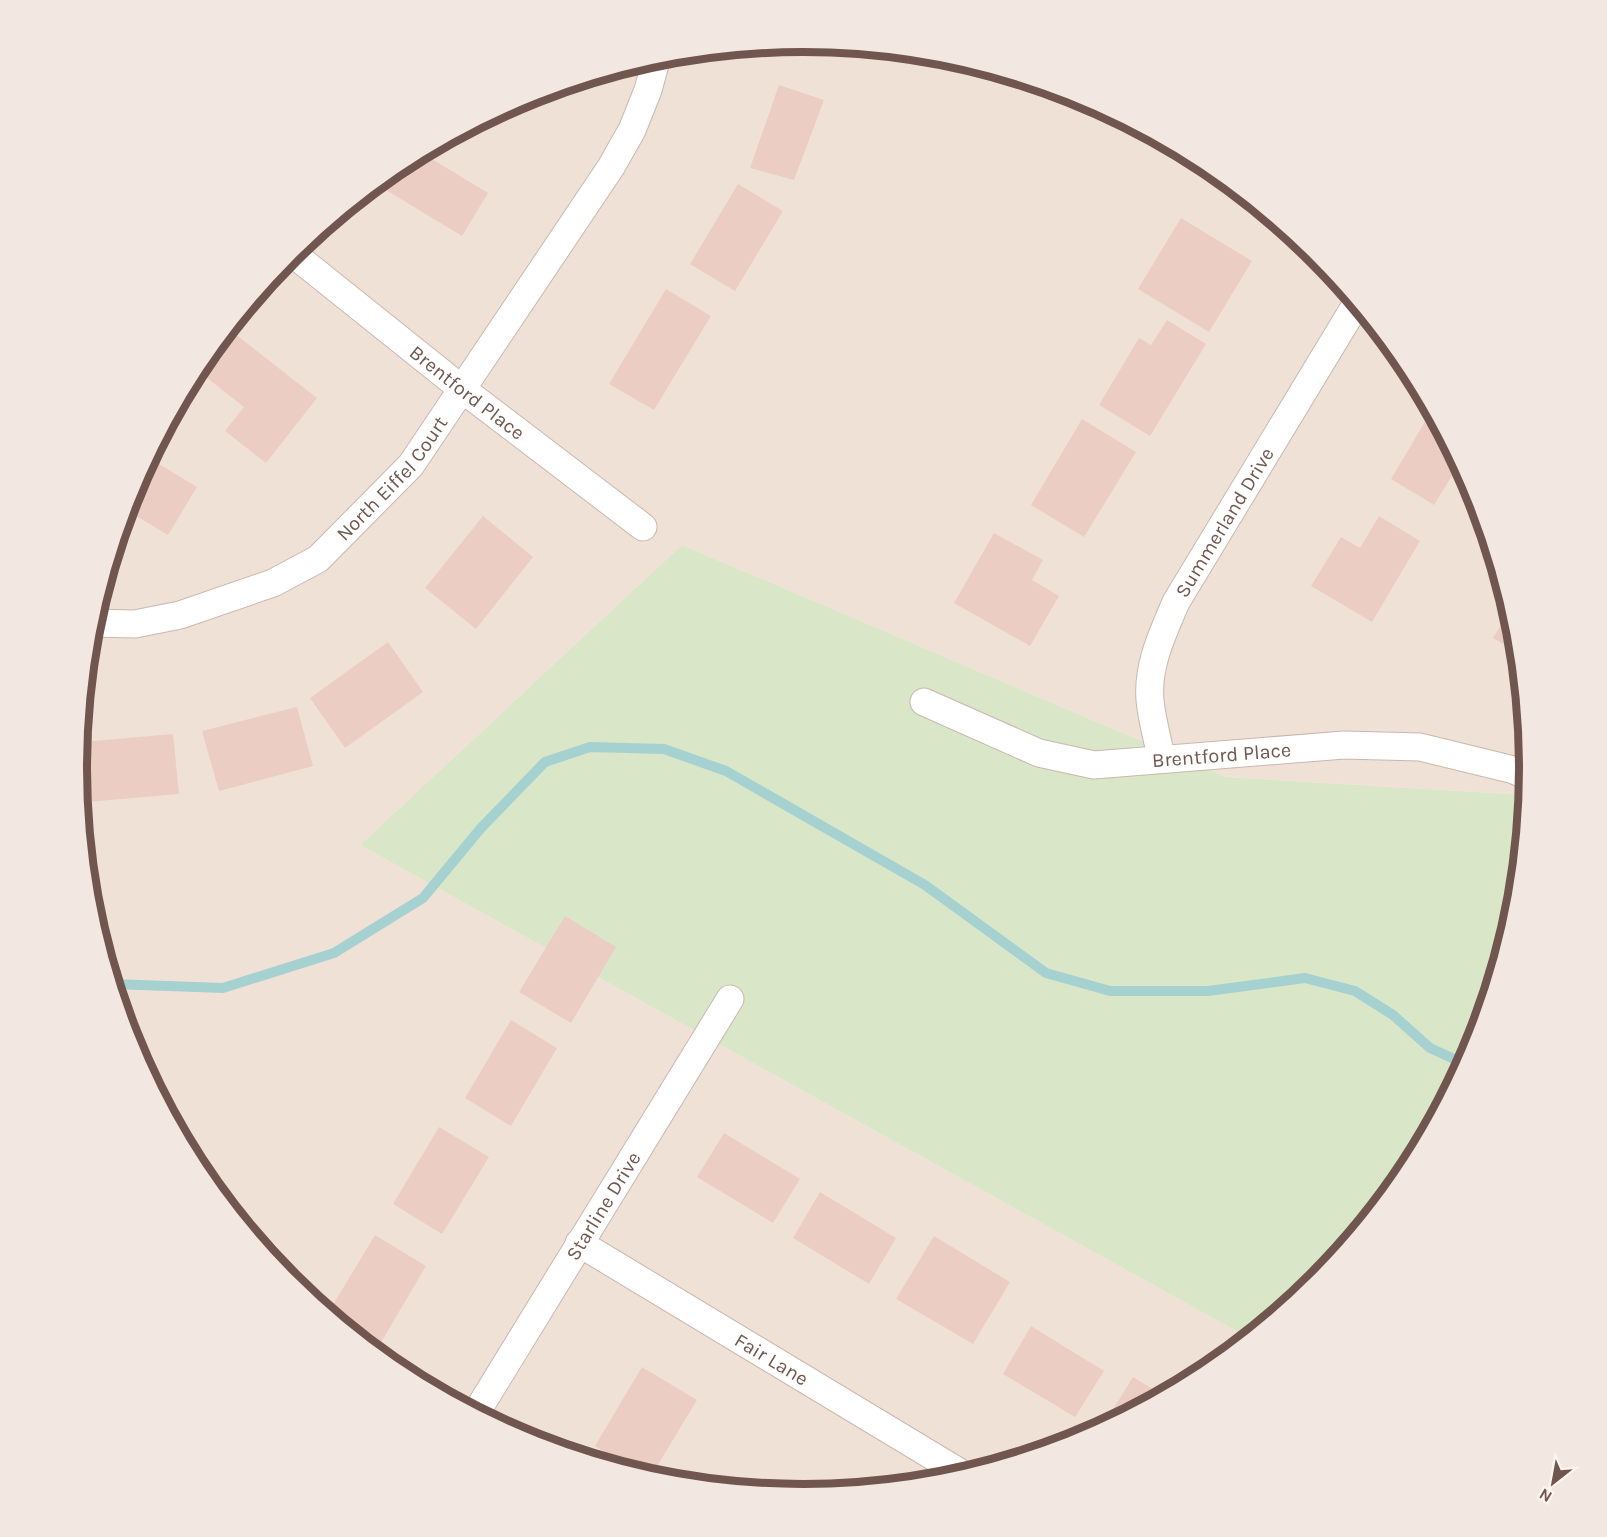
<svg xmlns="http://www.w3.org/2000/svg" width="1607" height="1537" font-family="Karla,sans-serif">
<rect width="100%" height="100%" fill="#faf0e8"/>
<path fill="#f0e1d7" d="M804 42 946 56 1082 97 1207 165 1317 255 1408 365 1475 491 1516 627 1530 769 1527 795 1226 777 682 545 360 845 1249 1338 1207 1373 1081 1440 945 1481 803 1495 661 1481 525 1440 400 1372 290 1282 199 1172 132 1046 91 910 77 768 91 626 132 490 200 365 290 255 400 164 526 97 662 56Z"/>
<path fill="#d9e6c8" d="M682 545 1226 777 1527 795 1516 911 1475 1047 1407 1172 1317 1282 1249 1338 360 845Z"/>
<g fill="none" stroke-linecap="round" stroke-linejoin="round">
<path stroke="#a6d1d1" stroke-width="10" d="M113 984 223 988 334 953 423 898 481 828 545 762 590 747 664 749 726 771 925 885 1046 973 1110 991H1208L1305 978 1355 991 1393 1015 1430 1048 1465 1064"/>
</g>
<path fill="#eccdc3" d="M779 85 824 100 794 180 750 168Z
M422 153 488 193 462 236 376 184 400 164Z
M738 184 783 211 735 291 690 264Z
M1181 218 1252 261 1209 332 1138 289Z
M666 289 711 316 654 410 609 384Z
M1167 320 1206 344 1150 436 1099 405 1139 338 1151 345Z
M234 333 317 398 266 463 225 431 244 407 202 374Z
M1432 410 1460 463 1434 505 1391 479Z
M1082 419 1136 452 1084 537 1031 505Z
M149 458 197 487 168 535 126 510 132 490Z
M483 516 533 557 476 629 425 588Z
M1379 516 1420 541 1372 622 1311 586 1341 537 1360 548Z
M994 533 1043 560 1032 580 1059 596 1030 646 954 603Z
M1511 609 1516 627 1519 653 1493 638Z
M388 642 423 692 345 748 310 698Z
M297 707 313 766 219 791 202 731Z
M173 734 179 794 87 802 82 742Z
M565 916 616 947 571 1023 519 992Z
M511 1020 557 1048 511 1126 465 1098Z
M439 1127 489 1157 442 1234 393 1204Z
M724 1133 800 1179 773 1223 697 1177Z
M820 1192 896 1238 869 1284 793 1238Z
M375 1235 426 1266 380 1344 328 1313Z
M934 1236 1010 1282 973 1344 896 1299Z
M1031 1326 1104 1371 1075 1417 1003 1374Z
M642 1367 697 1400 650 1478 595 1446Z
M1133 1377 1164 1396 1101 1429Z"/>
<g fill="none" stroke-linecap="round" stroke-linejoin="round">
<defs>
<g id="street">
<path id="s1" d="M292 253 462 389 643 527"/>
<path id="s2" d="M92 623 135 624 180 615 273 583 318 559 411 465 611 167 632 130 648 90 657 57"/>
<path id="s3" d="M924 702 1039 753 1094 765 1344 745 1420 747 1514 770 1529 777"/>
<path id="s4" d="M1162 759C1157 739 1152 720 1150 700 1147 665 1163 633 1176 602L1357 303"/>
<path id="s5" d="M579 1243 964 1475"/>
<path id="s6" d="M476 1413 730 999"/>
</g>
</defs>
<use href="#street" stroke="#cab7af" stroke-width="29"/>
<use href="#street" stroke="#fff" stroke-width="27"/>
</g>
<g text-anchor="middle" dominant-baseline="central" stroke-width="6" stroke-linejoin="round" paint-order="stroke">
<g font-size="20" fill="#71564f" stroke="#fdf5ee">
<text stroke="none"><textPath href="#s1" startOffset="224">Brentford Place</textPath></text>
<text stroke="none"><textPath href="#s2" startOffset="348">North Eiffel Court</textPath></text>
<text stroke="none"><textPath href="#s4" startOffset="256">Summerland Drive</textPath></text>
<text stroke="none"><textPath href="#s3" startOffset="310">Brentford Place</textPath></text>
<text stroke="none"><textPath href="#s6" startOffset="243">Starline Drive</textPath></text>
<text stroke="none"><textPath href="#s5" startOffset="225">Fair Lane</textPath></text>
</g>
</g>
<path d="M0 0H1607V1537H0ZM87 768a716 716 0 1 1 1432 0a716 716 0 1 1-1432 0Z" fill="#f2e8e1" fill-rule="evenodd"/>
<path fill="none" stroke="#71564f" stroke-width="8" d="M87 768a716 716 0 1 1 1432 0a716 716 0 1 1-1432 0Z"/>
<g transform="translate(1553 1483) rotate(211)" stroke="#fdf5ee" stroke-width="4.5" paint-order="stroke">
<path d="M0-4.5L10 22L0 15L-10 22Z" fill="#71564f"/>
<text y="-9" font-size="16" font-weight="bold" text-anchor="middle" fill="#71564f">N</text>
</g>
</svg>
